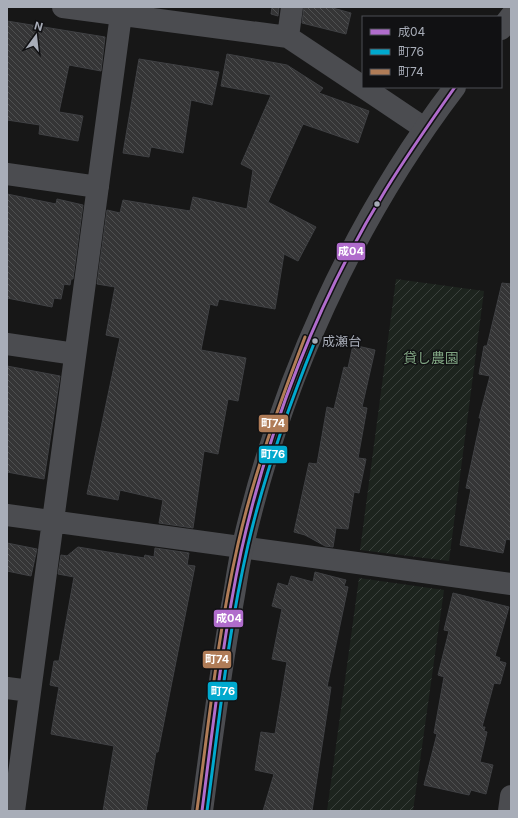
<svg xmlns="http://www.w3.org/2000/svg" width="518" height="818" font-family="Inter,'Noto Sans JP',sans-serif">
<defs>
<pattern id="garden-furrows" width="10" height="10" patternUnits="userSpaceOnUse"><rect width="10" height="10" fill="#1d241e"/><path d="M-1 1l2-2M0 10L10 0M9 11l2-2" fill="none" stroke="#3b413d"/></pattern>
<pattern id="building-back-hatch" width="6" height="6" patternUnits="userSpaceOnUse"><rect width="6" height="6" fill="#353536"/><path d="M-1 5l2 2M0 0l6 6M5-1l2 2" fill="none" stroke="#4f5051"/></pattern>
</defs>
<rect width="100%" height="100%" fill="#171717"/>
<path fill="url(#garden-furrows)" d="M396 279 484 291 449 561 360 550Z
M359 578 444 590 413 811H327Z"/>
<path fill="url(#building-back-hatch)" stroke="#3f4043" d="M272 7H279L278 16 271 14Z
M304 7H329L351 13 346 34 302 23Z
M7 21 105 37 101 71 69 65 59 112 83 116 78 141 39 134 40 125 7 120Z
M227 54 287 65 323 88 319 93 369 111 358 143 303 124 268 202 316 227 298 261 284 254 275 309 219 299 217 306 210 304 201 350 246 358 238 401 228 399 218 454 204 451 193 528 159 523 163 500 120 490 118 500 87 494 120 338 106 335 115 287 97 284 107 210 120 213 123 200 190 211 193 197 247 209 253 170 241 164 271 95 221 86Z
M139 59 219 72 212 105 191 100 183 153 151 147 149 157 123 153Z
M7 194 56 204 57 199 83 205 73 279H71L70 285 64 284 61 299 54 298 52 307 7 298Z
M502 283 511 284V540L506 539 503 553 460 545 471 489 466 488 481 418H479L490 376 479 374 484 346H487Z
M353 345 375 350 362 407 367 408 358 458 366 459 359 493 354 492 348 529 336 528 333 547 325 546 305 535 294 532 309 463 317 464 327 407 334 409 344 367 348 368Z
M7 366 60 376 44 479 7 472Z
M7 543 37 549 31 576 7 571Z
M78 547 144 558 145 555 154 557 155 548 189 553 187 565 195 566 158 752H156L146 811H103L114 746 51 734 59 687 50 685 54 661H59L74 577 58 574 61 555 67 556Z
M315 572 346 580 344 586 348 587 327 687H331L312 811H263L274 774 255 770 261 732 275 734 287 662 272 659 282 609 272 606 278 583 288 586 291 576 313 582Z
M453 593 509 607 495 656 500 658 499 661 506 663 500 684 494 683 482 727H485L484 731 487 732 480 762 493 765 486 794 471 790 469 795 424 785 437 734 434 733 444 677 438 675 449 631 444 630Z"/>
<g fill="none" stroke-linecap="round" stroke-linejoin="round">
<path stroke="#4b4c50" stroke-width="22" d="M63 7 288 37
M292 7 288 37 363 87
M363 87 424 128
M7 174 98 187
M7 344 75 354
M7 515 511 584
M7 688 30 691
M14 811 122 7
M509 811 511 796"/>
<path stroke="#4b4c50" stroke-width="22" d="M501 29 511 16
M202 811C211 743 220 674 232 606 236 586 238 565 243 545 281 381 353 221 455 87"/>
<defs>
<path id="bus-1" d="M202 811C213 725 223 637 241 552 269 426 318 300 385 191 407 155 431 121 455 87"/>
<path id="bus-2" d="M207 811C219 722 228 632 248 545 264 475 288 408 315 341"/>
<path id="bus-3" d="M197 810C209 721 218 632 238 544 254 473 279 405 305 337"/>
</defs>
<use href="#bus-1" stroke="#111113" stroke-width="6"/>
<use href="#bus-2" stroke="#111113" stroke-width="6"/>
<use href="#bus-3" stroke="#111113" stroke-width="6"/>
<use href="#bus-1" stroke="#b06ccc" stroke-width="3"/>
<use href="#bus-2" stroke="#00a9ce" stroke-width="3"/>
<use href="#bus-3" stroke="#b07c57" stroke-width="3"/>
</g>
<g fill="#a8adb8" stroke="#111113" stroke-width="1.5">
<circle cx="377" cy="204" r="3.5"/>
<circle cx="315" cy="341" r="3.5"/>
</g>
<g text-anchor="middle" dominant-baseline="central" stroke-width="3" stroke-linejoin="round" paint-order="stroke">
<g font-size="13" fill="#a8adb8" stroke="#111113" text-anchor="start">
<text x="322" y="341">成瀬台</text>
</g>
<g font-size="14" fill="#7fa381" stroke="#111113">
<text x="431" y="357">貸し農園</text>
</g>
</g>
<g stroke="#111113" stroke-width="1.5">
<rect x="336" y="242" width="30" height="19" rx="4" fill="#b06ccc"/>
<rect x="258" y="414" width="31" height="19" rx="4" fill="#b07c57"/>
<rect x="258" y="445" width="30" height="19" rx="4" fill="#00a9ce"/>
<rect x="213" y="609" width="31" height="19" rx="4" fill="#b06ccc"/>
<rect x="202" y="650" width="30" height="19" rx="4" fill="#b07c57"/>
<rect x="207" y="681" width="31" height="20" rx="4" fill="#00a9ce"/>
</g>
<g font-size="11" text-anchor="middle" font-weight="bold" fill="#fff">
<text x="351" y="255">成04</text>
<text x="273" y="427">町74</text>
<text x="273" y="458">町76</text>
<text x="229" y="622">成04</text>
<text x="217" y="663">町74</text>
<text x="223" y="695">町76</text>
</g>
<rect width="518" height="818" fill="none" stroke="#a8adb8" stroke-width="16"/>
<rect x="362" y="16" width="140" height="72" fill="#111113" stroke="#4d4f55"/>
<rect x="370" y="29" width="20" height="6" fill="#b06ccc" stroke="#4d4f55"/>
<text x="398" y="36" font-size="12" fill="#a8adb8">成04</text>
<rect x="370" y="49" width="20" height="6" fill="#00a9ce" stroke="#4d4f55"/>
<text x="398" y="56" font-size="12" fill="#a8adb8">町76</text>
<rect x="370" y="69" width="20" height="6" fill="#b07c57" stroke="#4d4f55"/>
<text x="398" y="76" font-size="12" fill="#a8adb8">町74</text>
<g transform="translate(36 36) rotate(15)" stroke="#111113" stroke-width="3" paint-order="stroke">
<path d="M0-3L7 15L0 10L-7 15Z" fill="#a8adb8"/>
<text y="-6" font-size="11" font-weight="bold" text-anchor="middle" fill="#a8adb8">N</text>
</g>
</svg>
